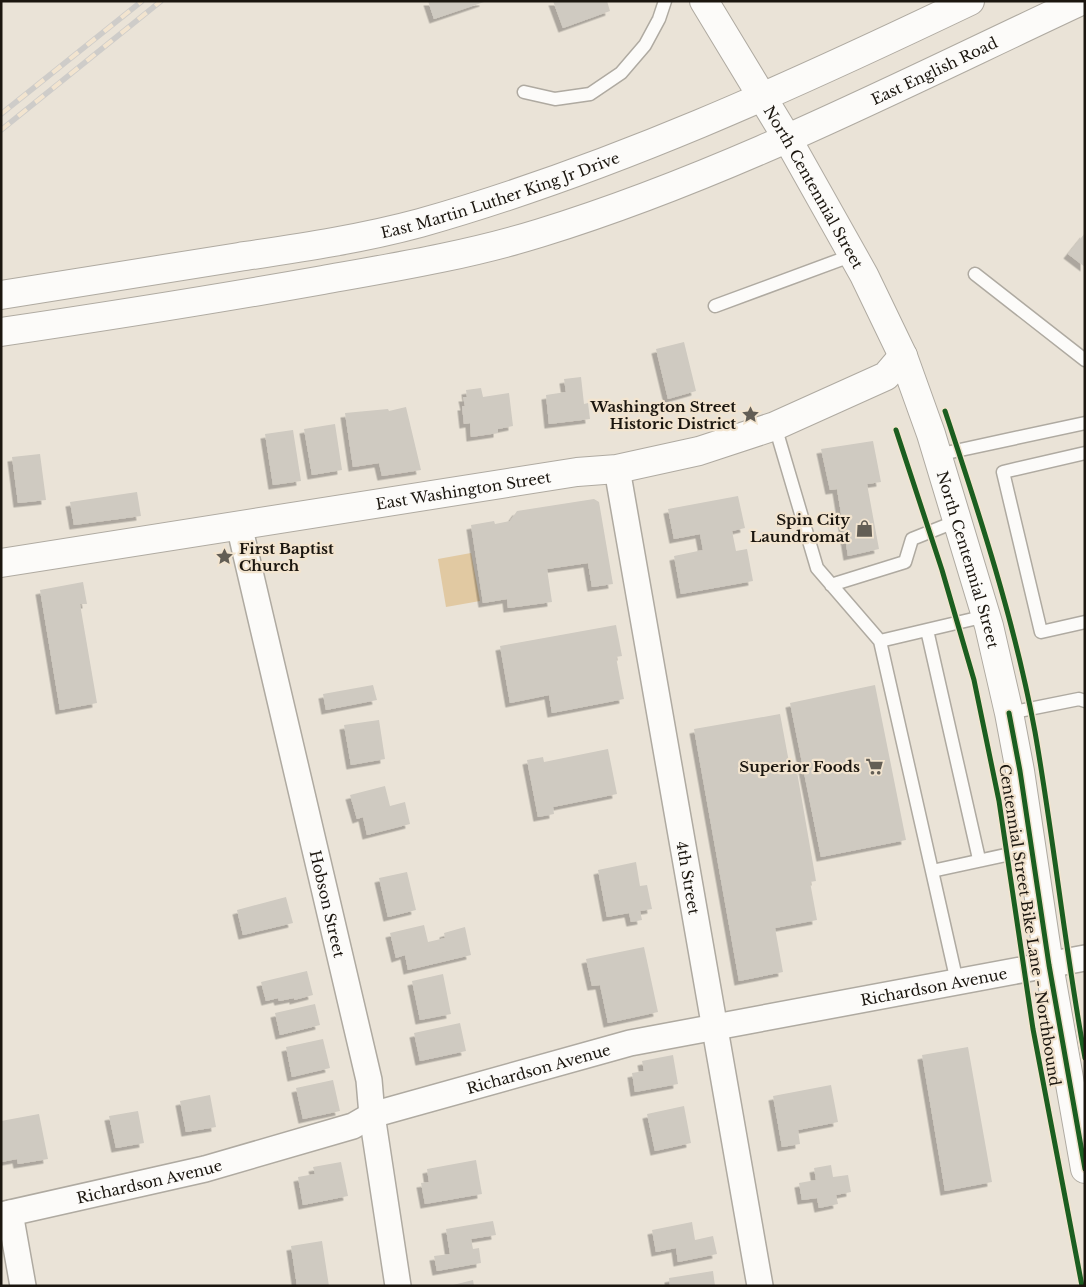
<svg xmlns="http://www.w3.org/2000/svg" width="1086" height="1287" font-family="'Libre Baskerville',serif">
<defs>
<filter id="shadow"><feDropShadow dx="-4.5" dy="4.5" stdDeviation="0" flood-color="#0004"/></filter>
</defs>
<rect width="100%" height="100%" fill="#eae3d7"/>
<path fill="#e1c9a2" d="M471 553 480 601 446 607 438 559Z"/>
<path fill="#cfcac1" filter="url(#shadow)" d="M428 1H484V2L434 19Z
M553 1H607L610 11 563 28Z
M1085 233V267L1068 254Z
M684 342 696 391 668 399 656 349Z
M581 377 584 404 588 403 590 419 549 424 546 395 566 392 564 379Z
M481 388 483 397 509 393 513 426 498 429V433L471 437 470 423 464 424 462 406H465L463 397H467L466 390Z
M406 407 421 470 382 476 379 463 353 467 345 413 388 409 389 411Z
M335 424 342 470 312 475 304 429Z
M293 430 301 481 273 485 265 434Z
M873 441 881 482 867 484 879 549 848 556 837 489 830 490 821 449Z
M40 454 46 500 18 503 12 457Z
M137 492 141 516 74 525 70 502Z
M738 496 745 528 732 531 736 551 747 549 753 581 681 594 674 556 703 550 700 534 674 539 668 509Z
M594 499 599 502 613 584 592 587 588 563 547 569 552 602 508 608 507 599 483 603 471 525 494 521 495 524 510 521 517 511Z
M83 582 87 604H80L97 703 60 710 40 590Z
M616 625 622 656 616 657 624 699 552 713 549 695 510 703 500 646Z
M373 685 377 700 326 710 323 694Z
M875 685 906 840 821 857 790 703Z
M780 714 791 773 797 772 816 881 810 882 817 920 775 928 783 972 739 981 694 729Z
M379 720 385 759 351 765 344 725Z
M608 749 617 794 553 807 554 814 538 817 527 760 543 757 544 762Z
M385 786 390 806 405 802 410 824 367 835 363 817 357 819 350 795Z
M636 862 640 886 647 885 652 909 640 911 642 920 631 922 629 913 607 917 598 870Z
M407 872 416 910 388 917 379 878Z
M286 897 293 923 243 935 237 910Z
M424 925 428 942 445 938 444 933 465 927 471 955 408 970 405 955 396 958 390 933Z
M644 947 658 1012 608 1023 600 985 592 986 586 959Z
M307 971 313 995 294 1000V998L279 1001 278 998 266 1001 261 982Z
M443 974 451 1014 420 1020 412 981Z
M315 1004 320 1025 280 1035 275 1013Z
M460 1023 466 1051 420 1061 414 1033Z
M323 1039 330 1068 292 1077 286 1047Z
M968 1047 992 1182 945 1191 922 1055Z
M673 1055 678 1084 635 1092 632 1073 644 1071 642 1061Z
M333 1080 340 1111 303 1119 296 1088Z
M831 1085 838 1122 798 1130 800 1144 782 1147 773 1096Z
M210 1095 216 1127 186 1132 180 1101Z
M684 1106 691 1143 655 1151 647 1114Z
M138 1111 144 1143 116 1148 109 1116Z
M39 1114 48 1159 18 1164 17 1159 1 1162V1121Z
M476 1160 482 1194 425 1204 421 1183 429 1182 427 1169Z
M341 1162 348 1196 303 1205 298 1177 315 1174 313 1167Z
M831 1165 833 1177 848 1175 851 1192 836 1195 838 1204 819 1208 817 1198 802 1200 799 1183 816 1180 814 1168Z
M493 1221 496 1235 471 1239 473 1249 479 1248 481 1263 437 1271 434 1256 450 1254 446 1229Z
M692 1222 695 1240 713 1236 717 1254 678 1262 676 1248 656 1252 652 1230Z
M322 1241 329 1286H297L291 1246Z
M713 1271 715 1286H670L669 1278Z
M473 1280 474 1286H453V1285Z"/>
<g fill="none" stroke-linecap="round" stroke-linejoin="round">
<defs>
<path id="lane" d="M524 92 555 99 590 94 621 73 645 45 659 19 665 1
M975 274 1085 360
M715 306 853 255
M775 426 817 568 880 641 932 871
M1085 453 1003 472 1041 632 1085 622
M937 455 1085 423
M831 585 905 562 912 539 957 521
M927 630 979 859
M880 641 986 616
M1009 713 1079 699 1085 701
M957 982 932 871 1033 849"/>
<g id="street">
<path id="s1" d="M617 469 760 1286"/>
<path id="s2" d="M239 525 369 1080 372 1115 398 1286"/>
<path d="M10 1213 23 1286"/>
<path id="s3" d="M1 1215 205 1169 353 1126 372 1115 630 1043 1085 958"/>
</g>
<g id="secondary">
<path id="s4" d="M704 1 787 138 864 275 903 356 931 434 989 626 1009 713 1020 771 1049 965 1085 1169"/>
<path id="s5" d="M1 295C80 282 160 270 239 257 299 248 361 239 420 223 611 169 792 86 970 1"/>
<path id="s6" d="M1 332C109 316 216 299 323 280 396 267 469 255 540 233 728 175 903 84 1081 1"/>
<path id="s7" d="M1 563 577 472 617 469 699 451 775 426 886 376 903 356"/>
</g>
</defs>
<use href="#lane" stroke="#afaaa1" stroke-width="15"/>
<use href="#street" stroke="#afaaa1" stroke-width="28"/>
<use href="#secondary" stroke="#afaaa1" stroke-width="30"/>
<use href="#lane" stroke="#fcfbf9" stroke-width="12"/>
<use href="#street" stroke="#fcfbf9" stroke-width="25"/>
<use href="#secondary" stroke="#fcfbf9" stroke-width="28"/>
<defs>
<path id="rail" d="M1 114 142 1
M1 130 161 1"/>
</defs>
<use href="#rail" stroke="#ceccc9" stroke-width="5.5"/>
<use href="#rail" stroke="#f2e4cf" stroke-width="4" stroke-dasharray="11" stroke-linecap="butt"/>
<defs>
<path id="cycleway" d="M945 411C980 516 1015 623 1035 732 1054 840 1065 950 1085 1058
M896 430 942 570 974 680 999 801 1033 1029 1082 1286
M1009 713 1020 771 1049 965 1085 1169"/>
</defs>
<use href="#cycleway" stroke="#f2e4cf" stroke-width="8"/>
<use href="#cycleway" stroke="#1b5e20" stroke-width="5"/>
</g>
<defs>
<symbol id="sight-bare" viewBox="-9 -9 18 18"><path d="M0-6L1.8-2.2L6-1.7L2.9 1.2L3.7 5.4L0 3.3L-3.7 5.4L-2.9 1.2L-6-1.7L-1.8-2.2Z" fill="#635e55" stroke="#f2e4cf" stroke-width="2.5" paint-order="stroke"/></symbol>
<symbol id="shop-bare" viewBox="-9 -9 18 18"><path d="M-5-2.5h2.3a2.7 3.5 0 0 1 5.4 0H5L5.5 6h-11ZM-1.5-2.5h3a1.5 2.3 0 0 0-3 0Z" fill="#635e55" stroke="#f2e4cf" stroke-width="2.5" paint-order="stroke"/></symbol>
<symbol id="supermarket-bare" viewBox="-9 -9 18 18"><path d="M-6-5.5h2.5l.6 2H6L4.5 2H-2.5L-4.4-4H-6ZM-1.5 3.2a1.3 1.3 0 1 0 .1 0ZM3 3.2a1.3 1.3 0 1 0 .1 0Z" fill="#635e55" stroke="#f2e4cf" stroke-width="2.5" paint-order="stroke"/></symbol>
</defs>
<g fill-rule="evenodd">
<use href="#sight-bare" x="738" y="402" width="25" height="25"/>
<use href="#shop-bare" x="852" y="516" width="25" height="25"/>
<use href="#sight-bare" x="212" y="544" width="25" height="25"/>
<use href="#supermarket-bare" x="862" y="754" width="25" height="25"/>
</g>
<g text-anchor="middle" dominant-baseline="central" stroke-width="4.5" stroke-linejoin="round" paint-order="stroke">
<g font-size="15" fill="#1b160f" stroke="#f2e4cf">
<text stroke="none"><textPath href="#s6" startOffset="975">East English Road</textPath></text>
<text stroke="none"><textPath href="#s4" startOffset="216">North Centennial Street</textPath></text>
<text stroke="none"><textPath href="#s5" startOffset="510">East Martin Luther King Jr Drive</textPath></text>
<text stroke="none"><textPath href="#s7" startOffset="468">East Washington Street</textPath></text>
<text stroke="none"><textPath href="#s4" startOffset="621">North Centennial Street</textPath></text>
<text stroke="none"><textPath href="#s1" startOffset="415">4th Street</textPath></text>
<text stroke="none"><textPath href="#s2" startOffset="389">Hobson Street</textPath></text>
<text transform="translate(1030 925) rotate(81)">Centennial Street Bike Lane - Northbound</text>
<text stroke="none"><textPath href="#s3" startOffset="962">Richardson Avenue</textPath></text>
<text stroke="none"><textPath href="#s3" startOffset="558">Richardson Avenue</textPath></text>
<text stroke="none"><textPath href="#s3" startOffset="152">Richardson Avenue</textPath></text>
</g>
<g font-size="15" font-weight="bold" fill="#1b160f" stroke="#f2e4cf" text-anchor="end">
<text x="736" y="406">Washington Street<tspan x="736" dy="17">Historic District</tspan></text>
<text x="850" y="519">Spin City<tspan x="850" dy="17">Laundromat</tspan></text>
<text x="239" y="548" text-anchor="start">First Baptist<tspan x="239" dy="17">Church</tspan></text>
<text x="860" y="766">Superior Foods</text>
</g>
</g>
<rect width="1086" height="1287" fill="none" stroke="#1b160f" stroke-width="5"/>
</svg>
